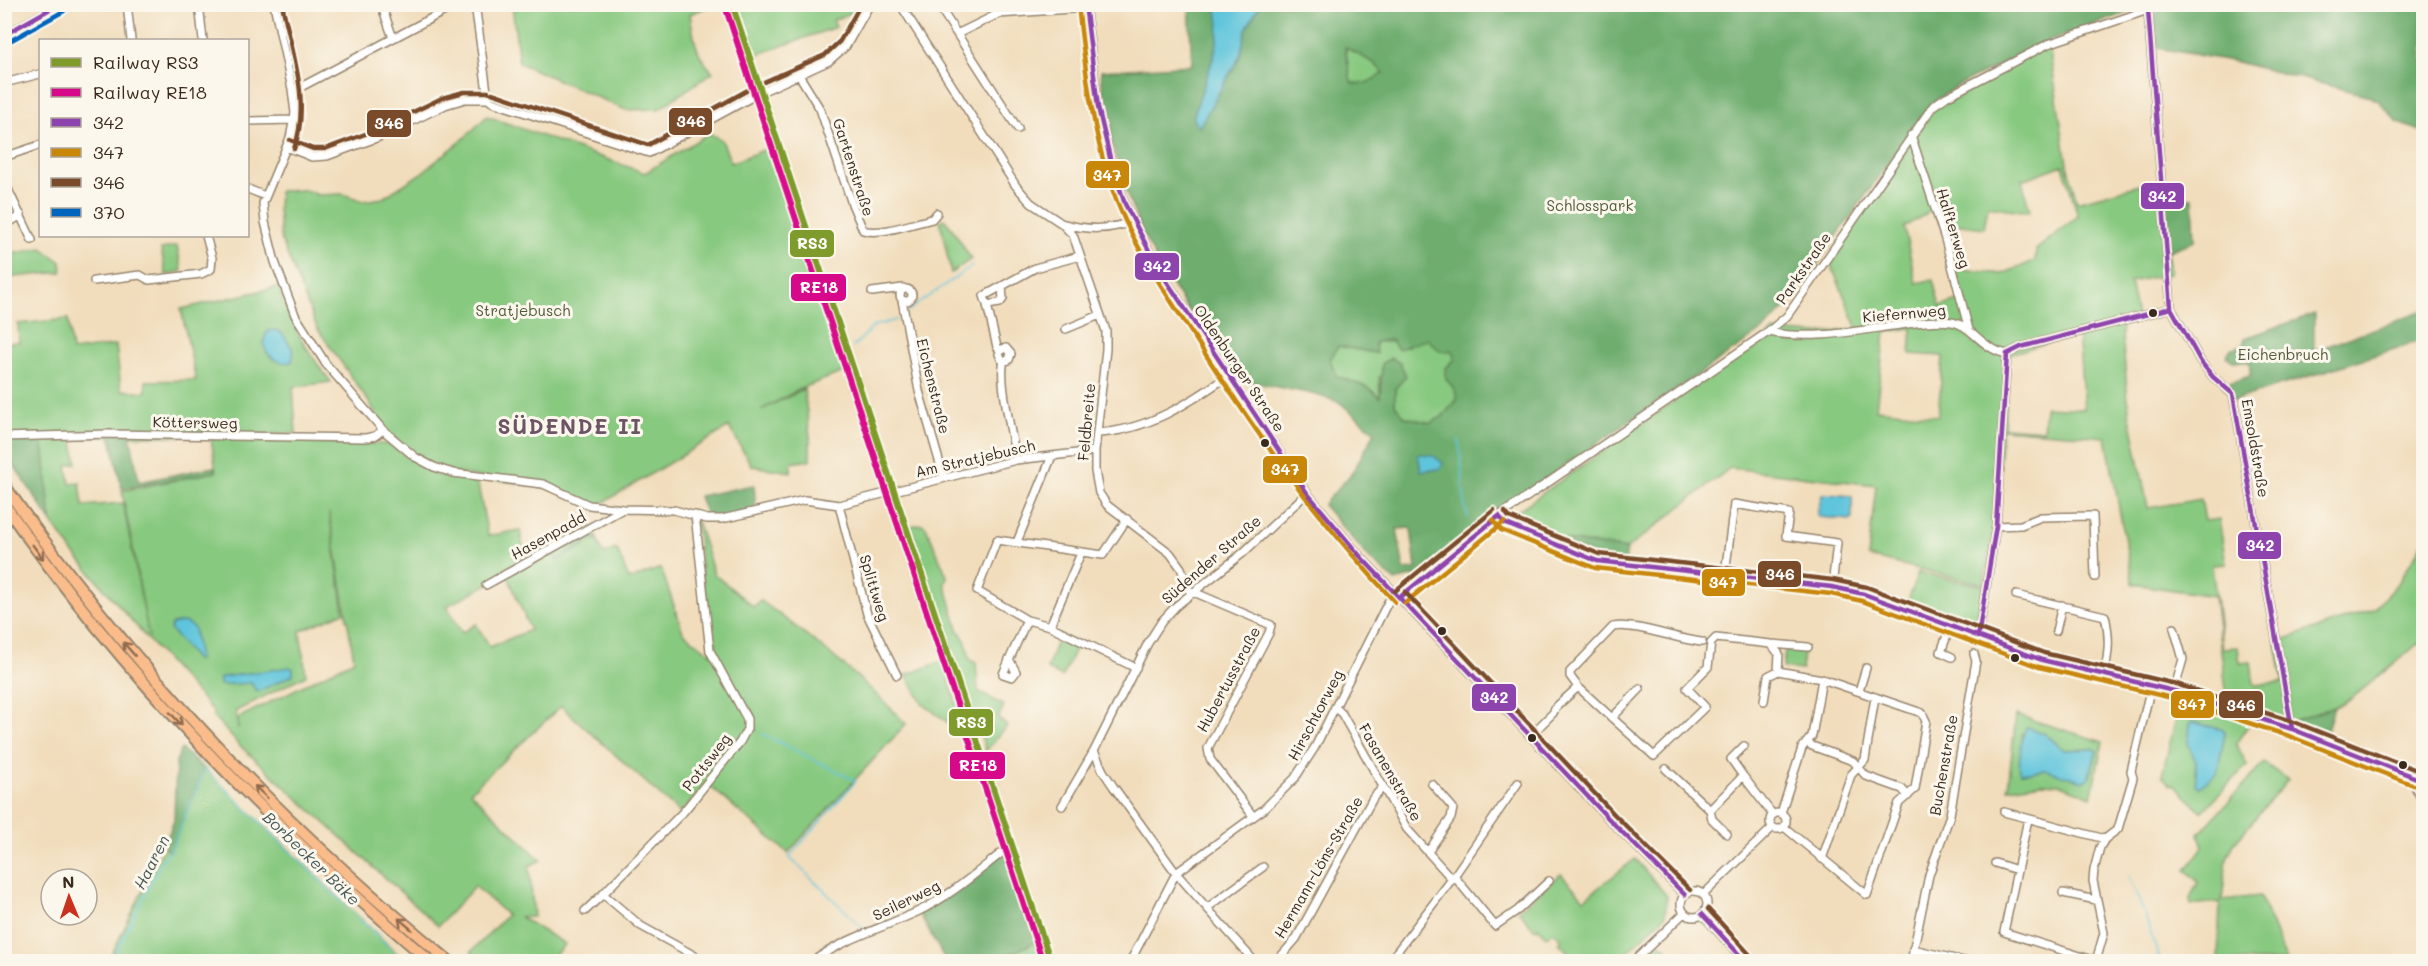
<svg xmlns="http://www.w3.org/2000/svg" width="2428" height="966" font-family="Mali,sans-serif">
<rect width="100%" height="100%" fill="#fbf7ec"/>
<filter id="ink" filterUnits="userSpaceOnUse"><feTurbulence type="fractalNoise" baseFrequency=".0167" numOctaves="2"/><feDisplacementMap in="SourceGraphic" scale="12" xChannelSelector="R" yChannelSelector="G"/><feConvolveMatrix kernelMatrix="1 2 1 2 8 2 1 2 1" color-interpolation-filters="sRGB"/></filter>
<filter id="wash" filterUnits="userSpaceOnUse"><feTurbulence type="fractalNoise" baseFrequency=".008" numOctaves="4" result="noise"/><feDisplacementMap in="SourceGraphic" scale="24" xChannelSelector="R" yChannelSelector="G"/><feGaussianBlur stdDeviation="1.35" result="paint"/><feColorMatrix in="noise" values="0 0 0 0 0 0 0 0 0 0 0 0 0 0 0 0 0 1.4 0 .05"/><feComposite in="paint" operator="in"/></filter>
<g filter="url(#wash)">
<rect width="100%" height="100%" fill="#f1ddbc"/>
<path fill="#88c980" stroke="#627a4f" stroke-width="1.5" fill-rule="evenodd" d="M512 5H712L690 14C694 38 695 55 713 72L659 109 626 110 519 63Z
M736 5V4L864 5 861 9 833 20 836 27 753 56Z
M1345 46 1374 63 1384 73C1375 80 1362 87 1351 82Z
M2049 46 2067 164 2077 202 2159 180 2170 274 2130 282 2137 317 2121 322 2129 412 2148 508 2201 499 2205 521 2219 519 2226 564 2212 565 2222 648 2238 647 2240 663 2251 662 2254 685 2283 682 2276 642 2375 609 2400 580 2423 542V648L2419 643 2352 698 2292 729 2228 705 2214 596 2133 584 2106 437 2002 429 1994 525 1984 584 1868 557 1876 485 1730 468 1627 549 1550 538 1509 517 1774 331 1814 334 1858 329 1829 260 1935 108 1963 90ZM2063 165 2078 216 2036 250 2035 261 2002 274 1952 268 1961 300 1940 307 1933 280 1916 283 1904 227 1934 209 1939 222 1984 228 1988 206 2030 212 2022 180ZM1912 328 1910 354 1943 356 1938 416 1876 409 1885 332ZM2078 333 2084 409 2045 407 2043 430 2004 427 2007 355Z
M487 116 645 173 709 133 722 140 731 163 771 147 846 371 802 388 761 410 804 389 810 437V460L791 463V472L752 466 729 427 598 506 555 489 453 473 415 457 380 423 371 405 317 328 281 239 278 209 279 191 305 190 318 195 343 194 363 201 383 198 420 174 460 142Z
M944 219 954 231 971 259 951 273 940 221Z
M177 246 182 271 166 275 161 249Z
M42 248 61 262 62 272 5 278V255Z
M278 287C289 323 308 353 331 382L293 387 296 433 207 436H72L77 463 67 465 70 484 80 483 83 506 123 503 149 637 122 491 216 472 211 438 288 437 318 442 387 444 437 474 477 480 488 536 520 530 526 563 552 549 557 560 597 538 603 554 617 549 629 580 661 568 683 632 711 654 695 515 714 574 754 607 760 600C812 638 863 678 906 724L788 853 706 783 681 814 561 706 470 792 541 860 529 866 534 917H520L565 944 549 961H483L471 952 507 915 475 886 438 926 238 744 213 716V711L150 642 72 551 51 521 42 436 9 437 5 430V343L19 342 18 324 68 319 72 351 116 345 121 390 146 392V381L196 380 181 309ZM329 512 354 660 238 718V729L236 711 306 675 300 631 344 612ZM507 574 530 630 490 647 476 624 462 633 447 606Z
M1428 339C1436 348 1440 354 1452 350L1455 359 1446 368 1458 399 1442 417 1431 423 1405 417 1395 405V389L1379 377 1380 397 1366 387 1336 377 1330 360 1338 346 1375 353 1374 342C1393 340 1412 346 1428 339Z
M922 524 926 527 947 576 945 584 958 629 966 642 970 660 976 663 978 691 1004 706 998 718 1007 726 986 751 910 526Z
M1918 572 1984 586 1976 632 1906 607Z
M1059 635 1078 643 1062 677 1047 669Z
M1785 651H1804L1802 670 1783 668Z
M943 661 967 737 923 704 906 675Z
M2181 698 2253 719 2236 743 2247 765 2202 812 2175 786 2169 784 2162 775ZM2192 722 2224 730 2225 733 2217 773 2195 774 2196 762 2190 724Z
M2016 715 2103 742 2091 797 2059 784 2043 783 2008 788ZM2022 733 2051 739 2064 750 2094 749 2097 752 2090 776 2045 770 2021 773C2016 760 2025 747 2022 733Z
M2264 763 2288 780 2235 842 2227 858 2222 900 2260 896 2287 961H2218L2220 902 2191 905 2190 898 2198 882 2186 870 2203 847 2199 834Z
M205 769 405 961 108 962 164 847 170 851Z
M1635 859 1667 896 1665 916 1618 961H1574L1575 959 1559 943 1562 940 1554 932 1547 937 1538 927 1535 930 1518 910 1561 874 1584 899Z
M1035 942 1042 961 995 962Z
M1661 943 1680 961H1640Z"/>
<path fill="#6ead6e" stroke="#546c46" stroke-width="1.5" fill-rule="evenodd" d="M2162 4 2423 5V132L2397 122 2379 101 2366 95 2237 62 2158 48 2154 16Z
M1189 5H1215C1229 38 1200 86 1193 119L1199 127 1240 57 1246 29 1260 5H2149L2051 40 1959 85 1930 104 1789 304 1765 329 1467 532 1418 575 1395 581 1370 559 1323 505 1352 473 1375 432 1339 402 1313 394 1237 379C1211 342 1183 305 1160 266 1127 209 1105 136 1101 71L1192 65ZM1345 47 1374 63 1384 73C1375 80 1362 87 1351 82ZM1428 339C1436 348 1440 354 1452 350L1455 359 1446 368V379L1455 390 1457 400 1442 417 1431 423 1405 417 1395 405V389L1406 376 1400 363 1391 358 1382 363 1380 397 1367 387 1336 376 1330 359 1338 346 1376 353 1375 342 1391 340 1398 349ZM1411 528 1416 569 1404 570 1397 529Z
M2164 197 2193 198 2195 241 2169 251Z
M2423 311V340L2234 400 2223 385 2250 376V362L2233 361 2226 356 2231 349 2243 345 2245 338 2314 314V351Z
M110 434H130L139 482 214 467 215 472 122 489Z
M42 436 51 521 5 452 4 437Z
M754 485 756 512 707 519 699 496Z
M592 526 597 538 557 561 552 549Z
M1550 538 1627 549 1625 562 1598 557Z
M2334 707 2325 737 2295 727 2293 721Z
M181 749 205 769 170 852 164 847 174 820 176 762Z
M1004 851 1035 942 995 961H946L918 912Z"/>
<path fill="#5fc5dc" stroke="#4d787d" stroke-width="1.5" d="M1215 5H1260L1246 29 1240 56 1199 127 1193 120C1200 86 1229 38 1215 5Z
M276 330 282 333 294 351 292 362C274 366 256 349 268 331Z
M1418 454 1432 455 1443 463 1440 469 1421 471Z
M1825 494 1852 496V518L1850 520 1819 517 1817 514 1822 495Z
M185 622 194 628 199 660H196L170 629 172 624Z
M290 667 293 669V675L257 692 251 683 221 685 219 680 223 677Z
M2192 722 2224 730 2225 733 2217 773 2200 787 2196 785V762L2188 744 2190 724Z
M2027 727 2045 734 2064 750 2096 749 2097 751 2088 779 2083 781 2045 770 2021 773C2017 765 2022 733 2027 727Z"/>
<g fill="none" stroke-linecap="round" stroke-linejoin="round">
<path stroke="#5fc5dc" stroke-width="1.5" d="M908 311 972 266
M853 347 874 326 896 320
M1459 440 1465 507 1468 517
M750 718 752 723
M763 734 856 781 789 857 866 931
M2129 877 2145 915 2160 962
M111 962 164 857 170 852 205 769 405 962"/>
</g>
</g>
<g filter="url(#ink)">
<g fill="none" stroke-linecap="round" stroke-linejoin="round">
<defs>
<path id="minor" d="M127 4 131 40
M199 4 203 40
M274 4 292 89 295 113 290 138 263 203 265 222 275 262 295 315 326 364 383 430 415 457 434 467 453 473 543 484 589 505 623 509 674 510 707 519H722L805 500 839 505 1016 460 1095 451
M381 4 393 38
M475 4 488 99 492 102 649 153 761 92 829 61 846 46 870 4
M900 4 1016 186 1031 203 1061 223 1073 235 1106 331V349L1095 451V471L1099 493 1107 505 1170 553 1181 568 1189 590 1271 625 1269 633 1208 748 1210 759 1253 816
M1085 4 1098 107 1111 162 1125 204 1158 268 1256 417 1307 493 1360 556 1609 819 1685 895
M939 6 1018 129
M2148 10 2171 308 2201 362 2213 377 2233 394 2292 729
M957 34 998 14 1085 8
M4 35 60 4
M799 75 820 109 852 204 863 230C879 236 914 223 932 219L937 213
M4 83 40 74
M292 89 299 88 458 4
M248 121 295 120
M1911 135 1945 239 1969 330
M287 147 312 157 327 156 379 137 445 105 465 99H488
M4 157 40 145
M4 181 32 240
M248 189 265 196
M1061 223C1086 230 1108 231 1133 221
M4 226 21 215
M94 281 140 275 149 280 201 274 211 269 212 258 206 236
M1002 286 1003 299 1000 303 987 305 984 296 1035 268 1080 256
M900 295a6 6 0 1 1 12 0a6 6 0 1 1-12 0Z
M872 292 903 288
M902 300 919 391 944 478
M987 305 997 347 1000 350
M1066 329 1100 315
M1768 332C1809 340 1851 332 1892 326 1911 324 1933 319 1952 322 1972 325 1981 349 2007 354L2021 347 2171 308
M1004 361 1001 359 999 354 1002 349 1006 348 1011 354 1009 360 1004 361C998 380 1013 437 1016 460
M1097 433C1146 431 1190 403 1229 375
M4 437 110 434 366 438 375 436 383 430
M839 505 867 614 897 675
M1499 516 1504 523 1597 561 1832 587 1864 594 2042 660 2174 691 2292 729 2424 781
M1996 526 2021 525 2041 517 2093 516 2095 577
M1017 542 1052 456
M1081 553 1050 626 1136 668
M1725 574 1734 504 1789 513 1786 536 1837 543 1832 587
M486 585 623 509
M2016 595 2105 616C2110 637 2109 653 2104 674
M1400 597 1445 558 1499 516 1768 332 1787 316 1933 106 1946 97 2048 44 2148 10 2157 4
M1050 626 1027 620 977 591 997 540 1103 555 1127 519
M1950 627 1941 652 1952 657
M2056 631 2062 605
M1978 637 1996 526 2007 354
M1702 642C1678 640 1633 622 1613 627L1570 672V676L1578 687 1654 756 1705 707 1687 688 1708 667 1711 643 1716 638 1771 644 1779 654 1778 671 1822 679
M1771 644 1808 647
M1009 659 1016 672 1012 677 1003 674 1027 620
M1859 691 1866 668
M2174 691 2183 659 2174 628
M1764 701 1768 676 1778 671
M1335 707 1342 714 1407 829 1452 879 1389 962
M1612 718 1640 689
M1530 736 1553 713 1556 707 1578 687
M1807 742 1812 746 1853 761 1866 776 1902 789 1908 796
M1666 769 1710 810
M2409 775 2424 804
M1743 776 1731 759 1744 746
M1062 806 1094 751
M2004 812 2105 839
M1770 821a8 8 0 1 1 16 0a8 8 0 1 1-16 0Z
M1781 813 1802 748 1812 736 1822 679 1922 713 1926 721 1915 789 1899 803 1867 895 1784 827
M2028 819 2004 932 2096 961 2104 933 2093 881 2094 870 2100 847 2105 839 2118 829 2133 778 2131 771 2151 686
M1727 834 1712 819 1710 810 1743 776 1773 815
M1428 852 1451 818 1453 808 1432 784
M1822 859 1851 775 1865 760 1875 697
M1995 863 2017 870
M1454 876 1495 926 1518 910 1549 881
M1452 879 1518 783
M1681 904a13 13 0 1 1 26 0a13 13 0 1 1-26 0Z
M2063 893 2096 900
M603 894 684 811 740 742 747 729V719L710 651 695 515
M1703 895 1773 827
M1207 908 1263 867
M585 911 603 894 641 926 706 962
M1702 914 1746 962
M1913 949 1968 962
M812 962C843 939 882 928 917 912 949 897 976 873 1004 851
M1130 962 1176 873 1264 809 1295 778 1315 747 1383 612 1388 602 1397 595
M1255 962 1176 873 1113 786 1103 771 1094 751 1148 643 1162 621 1176 606 1243 553 1307 493
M1276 962 1296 939 1373 798 1383 787
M1633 962 1684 913
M1911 962 1929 875 1950 815 1976 661 1974 654"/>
<path id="highway" d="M4 485C129 665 280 823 450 962
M4 504C124 677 271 826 431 962"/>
</defs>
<use href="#minor" stroke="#96846d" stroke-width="10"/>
<use href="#highway" stroke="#96846d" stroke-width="14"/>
<use href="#minor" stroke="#fff" stroke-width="7"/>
<use href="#highway" stroke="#fabc8b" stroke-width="10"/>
<path stroke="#3b2a1e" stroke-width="1.5" stroke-dasharray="9 4.5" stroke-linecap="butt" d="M1035 912 1054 962"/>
<defs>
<path id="bus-1" d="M1085 4 1098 107 1111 162 1125 204 1158 268 1307 493 1360 556 1609 819 1685 895
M2148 10 2171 308 2201 362 2213 377 2233 394 2292 729
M4 35 59 4
M2007 354 2021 347 2171 308
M1499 516 1504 523 1597 561 1832 587 1864 594 2042 660 2174 691 2292 729 2424 781
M1400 597 1499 516
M1978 637 1996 526 2007 354
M1702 914 1746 962"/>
<path id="bus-2" d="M1078 5C1085 65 1091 126 1110 183 1129 240 1163 289 1195 338 1255 432 1318 521 1395 602
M1493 520 1501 530 1595 568 1831 594 1862 601 2039 667 2172 698 2289 736 2421 788
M1405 603 1504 522"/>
<path id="bus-3" d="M282 4C292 52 311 102 294 149
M492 93 648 145 757 85 825 55 840 41 861 4
M290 140 313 149H325L376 130 442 98 464 92H488
M1505 512 1509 517 1599 554 1833 580 1867 587 2044 653 2176 684 2294 722 2424 773
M1395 591 1494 510
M1405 592 1614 814 1690 890
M1708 909 1752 957"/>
<path id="bus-4" d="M8 42 64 11"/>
</defs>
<use href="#bus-1" stroke="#fbf7ec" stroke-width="9"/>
<use href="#bus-2" stroke="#fbf7ec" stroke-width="9"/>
<use href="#bus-3" stroke="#fbf7ec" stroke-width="9"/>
<use href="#bus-4" stroke="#fbf7ec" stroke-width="9"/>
<use href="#bus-1" stroke="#8e44ad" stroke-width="4.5"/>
<use href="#bus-2" stroke="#c88708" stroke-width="4.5"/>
<use href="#bus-3" stroke="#7a4b2a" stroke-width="4.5"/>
<use href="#bus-4" stroke="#0065bd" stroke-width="4.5"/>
<defs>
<path id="rail-1" d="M732 4 1051 962"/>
<path id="rail-2" d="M725 6 1043 962"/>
</defs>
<use href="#rail-1" stroke="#fbf7ec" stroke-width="10"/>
<use href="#rail-2" stroke="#fbf7ec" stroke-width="10"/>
<use href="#rail-1" stroke="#7e9b2b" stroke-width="6"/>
<use href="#rail-2" stroke="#d7098b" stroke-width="6"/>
</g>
<defs><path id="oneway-shaft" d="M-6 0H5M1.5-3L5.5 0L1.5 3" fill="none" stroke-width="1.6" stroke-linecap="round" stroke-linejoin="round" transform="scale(1.5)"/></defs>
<g stroke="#916c4f">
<use href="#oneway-shaft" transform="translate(38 552) rotate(53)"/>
<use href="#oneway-shaft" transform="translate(129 649) rotate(-131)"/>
<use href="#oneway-shaft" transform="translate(176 719) rotate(47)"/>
<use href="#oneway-shaft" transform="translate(261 792) rotate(-136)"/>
<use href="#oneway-shaft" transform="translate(405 924) rotate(-140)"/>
</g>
</g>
<g fill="#3b2a1e" stroke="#fbf7ec" stroke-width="2">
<circle cx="2153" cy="313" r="5"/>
<circle cx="1265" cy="443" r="5"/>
<circle cx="1442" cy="631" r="5"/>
<circle cx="2015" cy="658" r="5"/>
<circle cx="1532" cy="738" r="5"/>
<circle cx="2403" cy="765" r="5"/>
</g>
<g text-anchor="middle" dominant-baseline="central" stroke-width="6" stroke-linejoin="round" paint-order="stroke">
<g font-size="15" fill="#3b2a1e" stroke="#fbf7ec">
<text transform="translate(854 167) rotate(72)">Gartenstraße</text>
<text transform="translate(1954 228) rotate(73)">Halfterweg</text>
<text transform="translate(1803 268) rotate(-55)">Parkstraße</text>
<text transform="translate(1904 313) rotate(-5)">Kiefernweg</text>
<text transform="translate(1240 368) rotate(56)">Oldenburger Straße</text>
<text transform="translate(934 386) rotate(76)">Eichenstraße</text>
<text transform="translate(195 422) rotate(1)">Köttersweg</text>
<text transform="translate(1086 422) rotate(-85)">Feldbreite</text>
<text transform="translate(2256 448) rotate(80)">Emsoldstraße</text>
<text transform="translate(975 458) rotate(-13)">Am Stratjebusch</text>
<text transform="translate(548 535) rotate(-29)">Hasenpadd</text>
<text transform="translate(1211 559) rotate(-41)">Südender Straße</text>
<text transform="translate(875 588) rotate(73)">Splittweg</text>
<text transform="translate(1228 679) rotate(-62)">Hubertusstraße</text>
<text transform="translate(1315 715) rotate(-62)">Hirschtorweg</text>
<text transform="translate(706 762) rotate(-52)">Pottsweg</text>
<text transform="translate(1943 765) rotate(-80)">Buchenstraße</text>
<text transform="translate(1391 772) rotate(60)">Fasanenstraße</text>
<text transform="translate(1318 867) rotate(-60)">Hermann-Löns-Straße</text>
<text transform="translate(906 900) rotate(-26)">Seilerweg</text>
</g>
<g font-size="15" fill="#525a3b" stroke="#fbf7ec">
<text x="1590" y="205">Schlosspark</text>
<text x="523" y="310">Stratjebusch</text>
<text x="2283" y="354">Eichenbruch</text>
</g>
<g font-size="16" font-style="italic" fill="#465857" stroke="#fbf7ec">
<text transform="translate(312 858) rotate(44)">Borbecker Bäke</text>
<text transform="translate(151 862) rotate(-63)">Haaren</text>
</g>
<g font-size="21" font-weight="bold" letter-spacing="1.5" fill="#6c5565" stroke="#fbf7ec">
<text x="570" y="425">SÜDENDE II</text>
</g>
</g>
<g stroke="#fbf7ec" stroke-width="2">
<rect x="668" y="107" width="45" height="29" rx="6" fill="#7a4b2a"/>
<rect x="366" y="109" width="46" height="29" rx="6" fill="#7a4b2a"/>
<rect x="1085" y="160" width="45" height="29" rx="6" fill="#c88708"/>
<rect x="2140" y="182" width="45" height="28" rx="6" fill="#8e44ad"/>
<rect x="789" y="229" width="46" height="29" rx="6" fill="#7e9b2b"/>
<rect x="1134" y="252" width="46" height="29" rx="6" fill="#8e44ad"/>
<rect x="790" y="273" width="57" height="29" rx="6" fill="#d7098b"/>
<rect x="1262" y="455" width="46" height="29" rx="6" fill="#c88708"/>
<rect x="2237" y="531" width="45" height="29" rx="6" fill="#8e44ad"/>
<rect x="1757" y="560" width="45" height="28" rx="6" fill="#7a4b2a"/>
<rect x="1701" y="568" width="45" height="29" rx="6" fill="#c88708"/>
<rect x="1471" y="683" width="46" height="29" rx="6" fill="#8e44ad"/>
<rect x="2170" y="690" width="45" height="29" rx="6" fill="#c88708"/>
<rect x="2218" y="690" width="46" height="29" rx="6" fill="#7a4b2a"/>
<rect x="948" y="708" width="46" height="29" rx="6" fill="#7e9b2b"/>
<rect x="949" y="751" width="57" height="29" rx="6" fill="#d7098b"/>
</g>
<g font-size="16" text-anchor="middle" font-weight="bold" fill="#fff">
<text x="691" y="127">346</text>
<text x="389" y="129">346</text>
<text x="1107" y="181">347</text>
<text x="2162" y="202">342</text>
<text x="812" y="249">RS3</text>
<text x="1157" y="272">342</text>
<text x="819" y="293">RE18</text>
<text x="1285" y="475">347</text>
<text x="2260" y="551">342</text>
<text x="1780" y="580">346</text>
<text x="1723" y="588">347</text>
<text x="1494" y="703">342</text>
<text x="2192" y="710">347</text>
<text x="2241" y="711">346</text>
<text x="971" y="728">RS3</text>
<text x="978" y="771">RE18</text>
</g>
<rect width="2428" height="966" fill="none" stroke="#fbf7ec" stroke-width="24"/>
<rect x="39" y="39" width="210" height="198" fill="#fbf7ec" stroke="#aea59a" stroke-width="1.5"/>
<rect x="51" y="58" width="30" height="9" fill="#7e9b2b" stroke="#aea59a" stroke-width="1.5"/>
<text x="93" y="69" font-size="18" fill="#3b2a1e">Railway RS3</text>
<rect x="51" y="88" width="30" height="9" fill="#d7098b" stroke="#aea59a" stroke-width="1.5"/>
<text x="93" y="99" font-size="18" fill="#3b2a1e">Railway RE18</text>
<rect x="51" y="118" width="30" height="9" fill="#8e44ad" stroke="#aea59a" stroke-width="1.5"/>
<text x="93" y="129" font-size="18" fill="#3b2a1e">342</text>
<rect x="51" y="148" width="30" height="9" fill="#c88708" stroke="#aea59a" stroke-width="1.5"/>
<text x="93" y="159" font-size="18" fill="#3b2a1e">347</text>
<rect x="51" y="178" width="30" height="9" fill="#7a4b2a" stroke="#aea59a" stroke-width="1.5"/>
<text x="93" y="189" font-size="18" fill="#3b2a1e">346</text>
<rect x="51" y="208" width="30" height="9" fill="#0065bd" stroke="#aea59a" stroke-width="1.5"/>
<text x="93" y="219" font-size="18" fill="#3b2a1e">370</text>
<g transform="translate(69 897) rotate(358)"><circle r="28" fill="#fbf7ec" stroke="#aea59a" stroke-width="1.5"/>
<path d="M0-4.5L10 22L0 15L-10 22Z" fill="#c8321e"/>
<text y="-9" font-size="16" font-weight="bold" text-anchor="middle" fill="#3b2a1e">N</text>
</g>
</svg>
